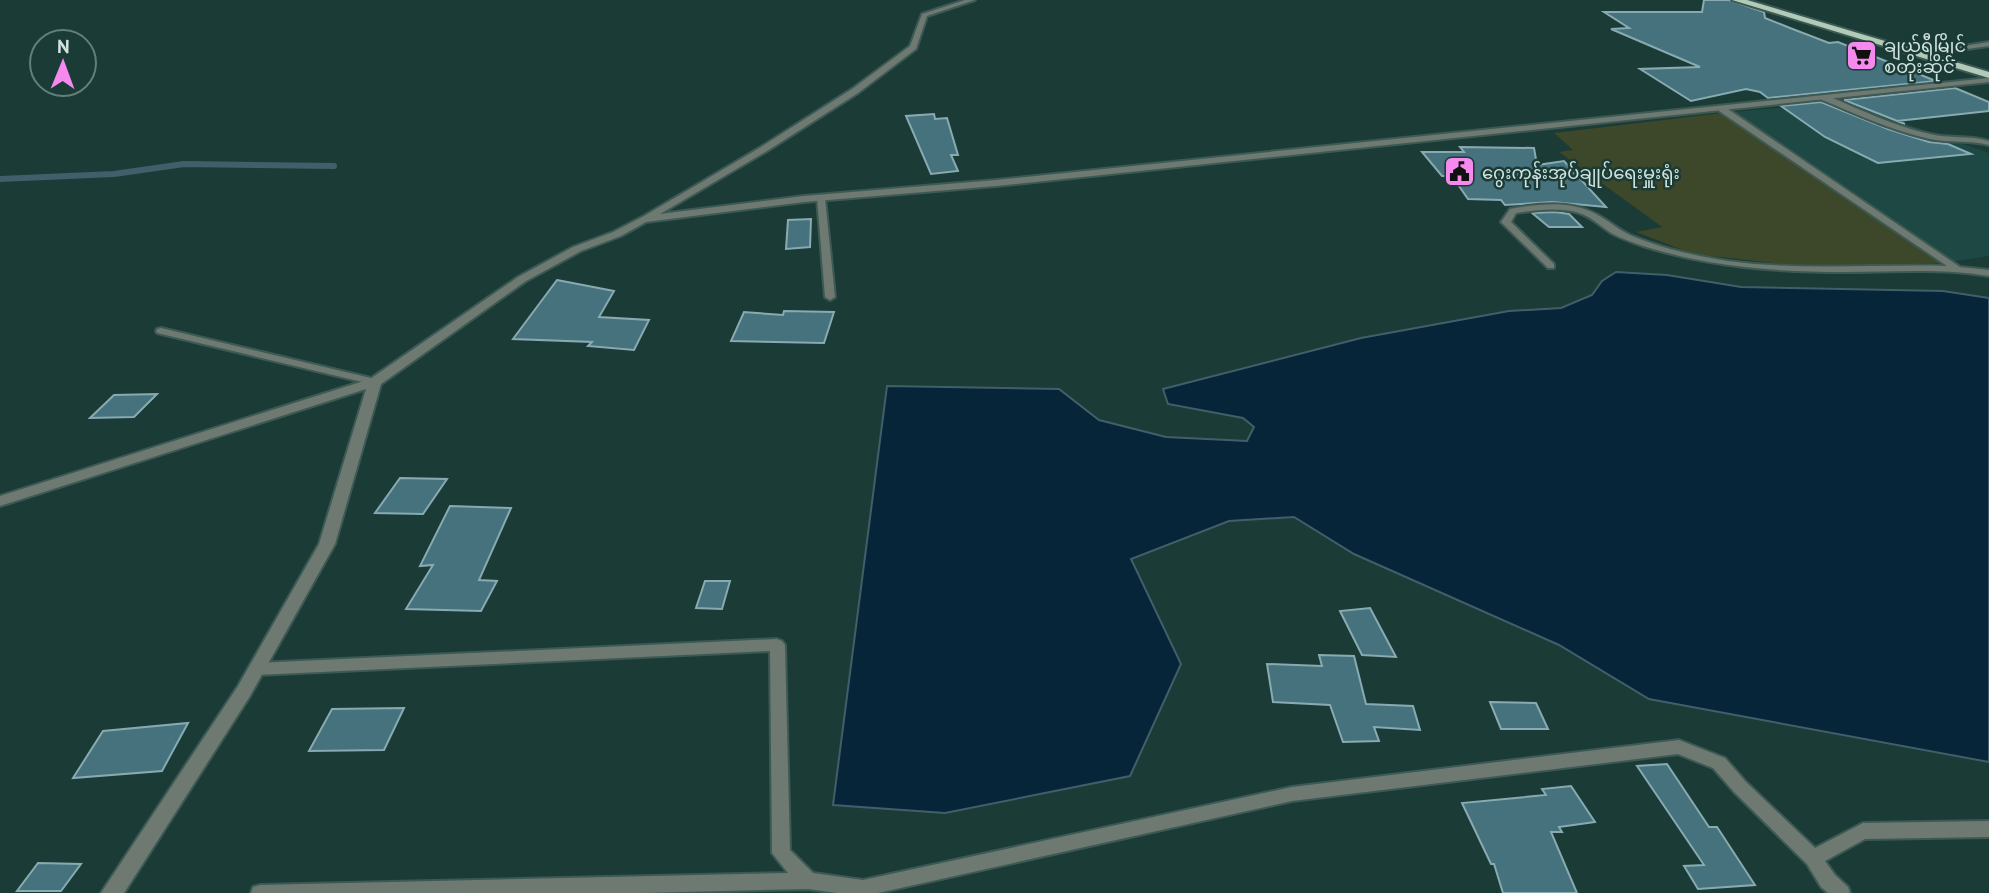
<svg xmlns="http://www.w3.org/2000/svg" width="1989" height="893" font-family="'PT Sans','Noto Sans Myanmar',sans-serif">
<rect width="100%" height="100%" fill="#1b3b36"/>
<path fill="#1e4843" d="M1844 102 1989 153V256L1943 263 1722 113Z"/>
<path fill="#3d4729" d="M1722 113 1943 263 1895 267 1783 264 1693 254 1636 232 1662 227 1559 152 1573 150 1554 133Z"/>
<path fill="#062539" stroke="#435e6b" stroke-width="2" d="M1616 272 1667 275 1741 287 1943 291 1989 298V762L1649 699 1559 645 1354 554 1294 517 1229 521 1131 559 1181 664 1130 776 945 813 833 805 887 386 1059 389 1099 420 1166 437 1247 441 1254 427 1243 418 1168 404 1163 389 1361 338 1509 311 1561 308 1592 295 1602 281Z"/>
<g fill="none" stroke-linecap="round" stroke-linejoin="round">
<path stroke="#435e6b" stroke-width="6" d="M0 179 114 174 184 164 334 166"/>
</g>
<path fill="#45727c" stroke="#88abb2" stroke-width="2" d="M1704 0H1729L1764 12 1765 18 1790 28 1829 43 1838 42 1936 81 1768 98 1760 92 1746 89 1691 101 1640 69 1700 67 1611 29 1629 28 1604 12H1702Z
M1955 88 1989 102V111L1897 121 1905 124 1844 100Z
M1821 102 1888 129 1929 142 1948 144 1971 154 1878 163 1825 137 1781 106Z
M934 114 935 119 947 118 958 155H951L958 171 931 174 906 116Z
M1460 147 1534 148 1537 165 1564 161 1606 207 1552 202 1505 205 1501 200 1468 199 1452 176H1442L1422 152H1464Z
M1555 212 1569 214 1582 227H1549L1532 213Z
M811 219 810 247 786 249 788 220Z
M557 280 614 291 599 317 649 320 634 350 588 346 592 342 513 339Z
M784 311 834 312 824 343 731 341 744 312 783 315Z
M157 394 134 417 90 418 114 395Z
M400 478 447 479 423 514 375 513Z
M450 506 511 508 479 580 497 581 481 611 406 609 433 565 420 566Z
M705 581H730L722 609 696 608Z
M1370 608 1396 657 1362 655 1340 611Z
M1319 655 1354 656 1366 704 1413 706 1420 730 1374 727 1379 741 1343 742 1330 705 1273 702 1267 664 1322 666Z
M1490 702 1536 703 1548 729H1501Z
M404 708 384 750 309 751 332 709Z
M188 723 162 771 73 778 103 731Z
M1667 764 1709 827H1717L1755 885 1698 889 1684 866 1704 865 1637 766Z
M1571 786 1595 822 1559 827 1562 832H1551L1577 893H1503L1494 864H1491L1462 803 1546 795 1542 789Z
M38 863 81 864 61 891H17Z"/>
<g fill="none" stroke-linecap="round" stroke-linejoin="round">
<defs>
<path id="service" d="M1989 42V46L1916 56 1913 54Z
M1822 96H1828C1861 110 1894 126 1930 134 1949 139 1970 135 1989 141V145C1970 140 1949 143 1930 139 1892 131 1857 114 1822 100Z
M1719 107H1725L1960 267 1989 270V276C1942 268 1893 272 1845 272 1777 272 1711 267 1646 247 1634 243 1622 239 1611 233 1600 226 1592 217 1579 213 1559 207 1536 210 1516 213L1511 222 1554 264V268H1548L1501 222 1510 209C1536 204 1569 200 1594 213 1607 219 1617 229 1630 235 1661 248 1695 256 1728 261 1801 271 1874 264 1947 266L1719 111Z
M821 195 825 198 835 297 830 300 825 297 817 198Z
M161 328 375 379 381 382 375 385 157 333 156 331 157 329Z
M777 639 782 641 785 645 790 850 813 873 863 880 1292 787 1679 740 1725 758 1746 782 1815 848 1863 823 1989 821V837L1865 839 1825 861 1835 875 1848 887 1850 893H1828L1821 887 1807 864 1734 792 1713 768 1678 754 1292 801 878 893H837L808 889 642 893H251L253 887 260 885 788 873 772 853 770 651 256 675 251 673 248 669 251 665 256 663Z"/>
<path id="minor" d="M965 0H975L927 16 916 49 858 93 767 151 660 214 804 196 996 180 1989 78V82L996 186 804 202 646 222 621 236 581 251 526 281 381 384 335 544 250 696 124 893H101L238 686 319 544 366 389 0 506V496L370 379 518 277 573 247 613 232 644 216 761 147 852 89 910 46 922 14Z"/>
<path id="trunk" d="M1732 0H1747L1989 72V78Z"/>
</defs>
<use href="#service" stroke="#3c5954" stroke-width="4"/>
<use href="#minor" stroke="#3c5954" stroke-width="4"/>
<use href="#trunk" stroke="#3c5954" stroke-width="4"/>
<use href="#service" fill="#6e7971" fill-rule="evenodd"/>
<use href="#minor" fill="#6e7971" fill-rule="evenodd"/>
<use href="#trunk" fill="#b2cab8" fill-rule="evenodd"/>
</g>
<defs>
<symbol id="supermarket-square" viewBox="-11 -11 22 22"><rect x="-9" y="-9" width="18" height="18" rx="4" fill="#f589ee" stroke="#1b3b36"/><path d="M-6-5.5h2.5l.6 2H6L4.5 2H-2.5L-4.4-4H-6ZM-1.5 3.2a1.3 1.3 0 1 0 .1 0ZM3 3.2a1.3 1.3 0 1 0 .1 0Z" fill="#111"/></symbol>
<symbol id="civic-square" viewBox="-11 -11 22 22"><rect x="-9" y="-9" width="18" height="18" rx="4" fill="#f589ee" stroke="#1b3b36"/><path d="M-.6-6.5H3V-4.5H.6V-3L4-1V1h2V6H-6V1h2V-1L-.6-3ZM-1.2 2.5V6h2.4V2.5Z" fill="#111"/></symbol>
</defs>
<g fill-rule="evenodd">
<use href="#supermarket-square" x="1844" y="38" width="35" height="35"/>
<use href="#civic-square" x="1442" y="154" width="35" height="35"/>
</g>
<g text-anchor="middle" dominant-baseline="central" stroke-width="5" stroke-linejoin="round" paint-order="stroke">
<g font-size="18" fill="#d1e3df" stroke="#1b3b36" text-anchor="start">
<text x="1884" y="45">ချယ်ရီမြိုင်<tspan x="1884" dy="21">စတိုးဆိုင်</tspan></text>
<text x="1482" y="172">ဂွေးကုန်းအုပ်ချုပ်ရေးမှူးရုံး</text>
</g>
</g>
<g transform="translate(63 63) rotate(1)"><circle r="33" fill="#1b3b36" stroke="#647e7a" stroke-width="2"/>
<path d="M0-5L12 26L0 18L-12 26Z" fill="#f589ee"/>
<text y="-10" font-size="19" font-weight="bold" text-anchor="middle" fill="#d1e3df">N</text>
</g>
</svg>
